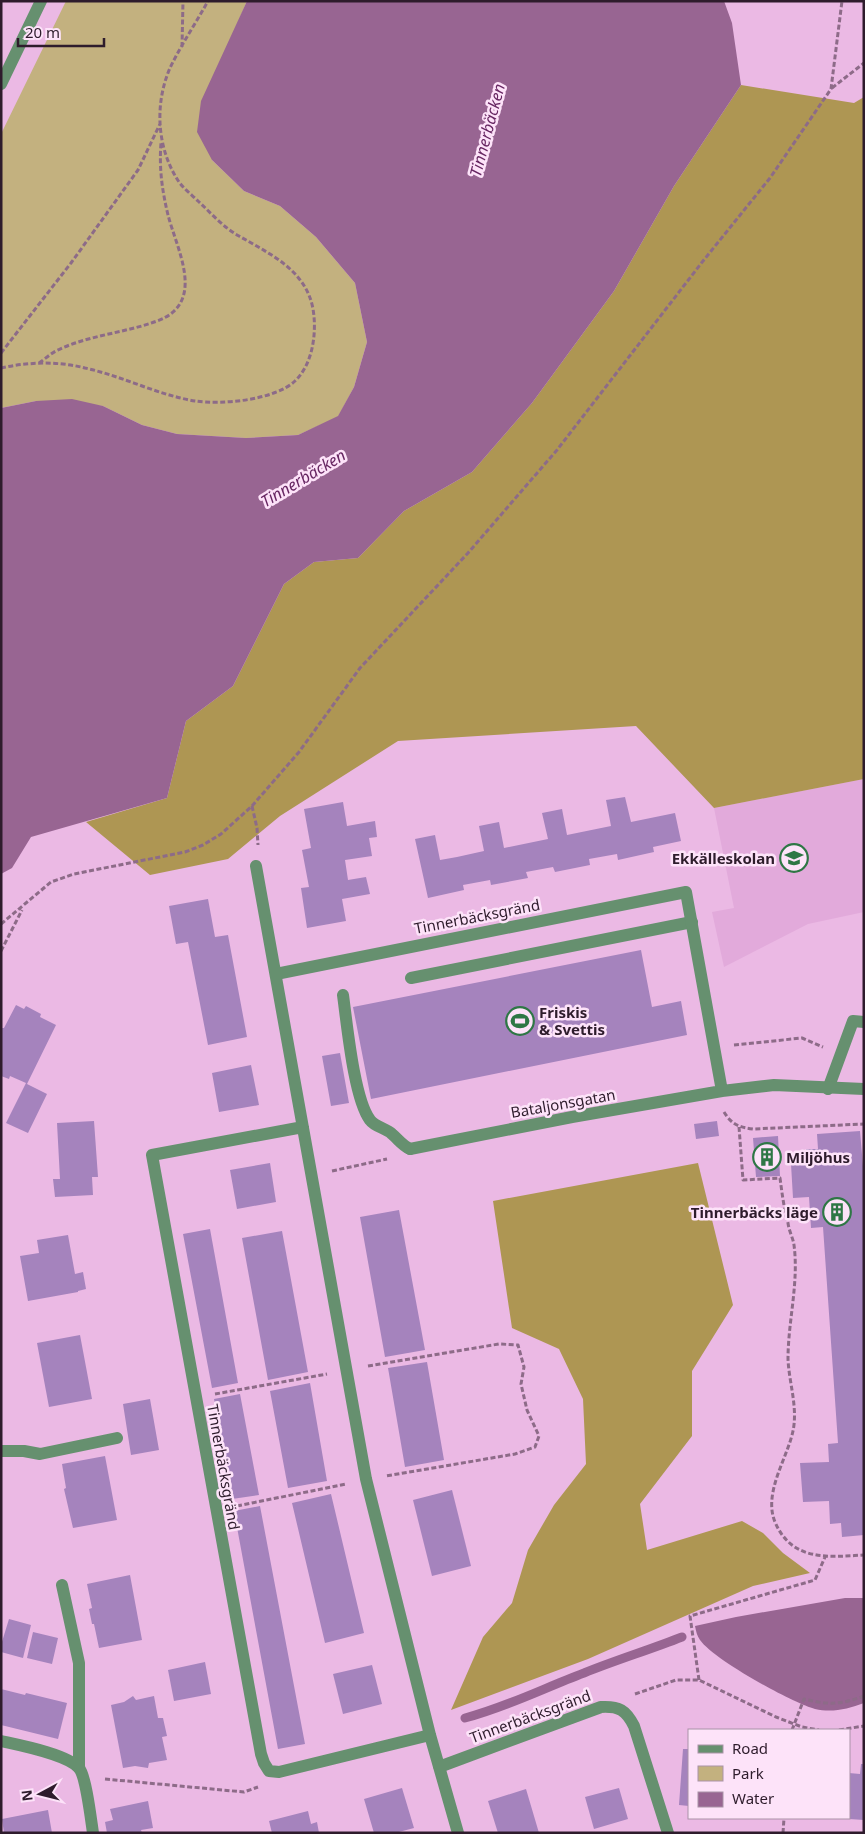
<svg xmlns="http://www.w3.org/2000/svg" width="865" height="1834" font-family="'Noto Sans',sans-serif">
<rect width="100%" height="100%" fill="#ebb9e4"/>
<path fill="#e2aadb" d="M864 779V912L808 924 724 967 712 912 734 908 714 808Z"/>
<path fill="#c3b17f" d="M66 1H247L226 50 212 160 244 191 280 206 316 237 355 283 367 342 354 387 338 417 298 435 246 438 177 434 142 425 103 406 36 401 1 408V134Z"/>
<path fill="#ae9653" d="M741 85 854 103 864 97V779L714 808 636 726 398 741 280 816 228 859 150 875 86 822 167 798 186 721 233 686 284 584 314 562 358 558 404 511 472 472 532 403 614 291 674 186Z
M698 1163 733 1305 692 1371V1436L640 1504 647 1550 742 1521 763 1533 783 1553 810 1573 753 1586 588 1659 451 1710 483 1637 512 1603 528 1550 554 1505 586 1464 583 1399 559 1349 512 1328 493 1201Z"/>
<path fill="#986592" d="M247 1H724L732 23 741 85 674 186 614 291 532 403 472 472 404 511 358 558 314 562 284 584 233 686 186 721 167 798 31 837 12 868 1 874V408L36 401 72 399 103 406 142 425 177 434 246 438 298 435 338 416 354 387 367 342 355 283 316 237 280 206 244 191 212 160 197 132 201 101Z
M845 1598H864V1703C848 1709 832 1713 815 1709 792 1703 713 1659 700 1640 697 1636 696 1631 695 1626L736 1617Z"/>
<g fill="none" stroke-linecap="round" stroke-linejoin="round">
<path stroke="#986592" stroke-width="9" d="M465 1718C507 1707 544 1688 584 1673 616 1660 649 1650 682 1637"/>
</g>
<path fill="#a583bd" d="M625 797 631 822 675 813 681 841 653 847 654 852 618 860 617 854 589 859 590 865 555 872 553 867 526 872 528 878 491 885 490 880 463 885 464 890 428 898 415 839 435 835 440 860 457 857 484 851 479 826 499 822 504 848 548 839 542 813 562 809 567 835 611 826 606 800Z
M343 802 347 826 375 821 377 837 369 838 372 856 345 860 348 880 366 877 370 894 342 899 346 921 307 928 301 888 309 887 302 850 311 848 304 809Z
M208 899 215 937 228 935 247 1037 208 1045 188 942 176 944 169 906Z
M641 950 652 1007 681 1001 687 1035 371 1099 353 1007Z
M16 1005 24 1009 26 1006 41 1014 40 1017 56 1025 27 1084 47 1094 28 1133 6 1123 26 1083 10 1076 9 1079 1 1076V1028H4Z
M340 1053 349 1103 331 1106 322 1056Z
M251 1065 259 1105 219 1112 212 1073Z
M94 1121 98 1177H92L93 1195 55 1197 53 1179H60L57 1123Z
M717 1121 719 1136 696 1139 694 1124Z
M860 1131 864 1178V1535L842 1537 841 1523 830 1524 829 1501 803 1502 800 1463 829 1462 828 1444 838 1443 823 1227 811 1228 809 1197 793 1198 791 1164 807 1163 806 1149H818L817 1134Z
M778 1136 780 1176 756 1177 753 1138Z
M270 1163 276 1202 237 1209 230 1170Z
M399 1210 425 1350 385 1357 360 1217Z
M210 1229 238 1383 212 1388 183 1234Z
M282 1231 308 1372 268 1380 242 1238Z
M68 1235 75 1274 83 1272 86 1289 78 1291V1292L28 1301 20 1256 39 1253 37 1240Z
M80 1335 92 1399 49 1407 37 1343Z
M427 1362 444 1460 405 1467 388 1368Z
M310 1383 327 1481 288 1488 270 1391Z
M240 1394 259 1495 232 1499 214 1399Z
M150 1399 159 1450 131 1455 123 1404Z
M105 1456 117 1520 73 1528 64 1489 66 1488 62 1464Z
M452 1490 471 1566 432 1576 413 1500Z
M331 1494 364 1633 325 1643 292 1503Z
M260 1506 305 1744 278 1749 234 1511Z
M130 1575 142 1640 99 1648 94 1624H92L89 1609 92 1608 87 1584Z
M9 1619 31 1625 23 1658 1 1652V1645Z
M33 1632 58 1638 52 1664 27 1658Z
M205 1662 211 1694 174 1701 168 1670Z
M372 1665 382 1704 343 1714 333 1674Z
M1 1689 25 1695 26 1693 67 1703 58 1739 1 1725Z
M133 1696 136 1700 154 1696 158 1718H163L167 1736 162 1737 167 1760 149 1763 148 1768 135 1766 123 1768 111 1705 124 1702Z
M683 1749H689V1806L679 1805Z
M861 1764H864V1820L849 1819V1773L860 1774Z
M402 1788 414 1828 395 1833H374L364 1799Z
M619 1788 628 1819 594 1829 585 1797Z
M526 1789 539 1833H498L488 1801Z
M148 1801 153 1828 141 1830 142 1833H107L105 1822 113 1820 110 1809Z
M48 1810 52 1833H4L2 1819Z
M308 1811 311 1824 317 1822 319 1833H272L269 1821Z"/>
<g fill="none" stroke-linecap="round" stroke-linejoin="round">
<path stroke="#8d6b88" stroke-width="3" stroke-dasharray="5 2.5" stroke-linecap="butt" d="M182 47 183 1
M832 88 864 63
M1 353 71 263 138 170 160 124
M39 363C45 359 51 353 58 350 89 335 125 333 157 321 207 303 177 250 168 215 162 190 159 168 161 143
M1 368C28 362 58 361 85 368 122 376 158 395 195 401 222 405 275 400 295 381 313 364 317 332 313 309 306 270 270 254 239 236 224 228 211 213 198 201 192 195 184 189 179 182 157 149 154 105 170 68 181 45 196 23 208 1
M252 806 257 828 258 845
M1 924 51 882 74 874 185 852 203 845 221 834 252 806 299 752 360 668 468 553 557 450 703 261 770 178 831 89 842 1
M1 951 22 910
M734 1045 802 1038 823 1047
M724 1112C732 1125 739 1127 753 1129L864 1124
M739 1127 743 1180 780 1178C782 1193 784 1209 788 1223 789 1231 793 1238 794 1245 799 1283 788 1321 788 1359 789 1383 798 1407 793 1431 787 1459 763 1493 775 1522 792 1562 829 1557 864 1555
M332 1171 387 1159
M368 1366 499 1344 518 1345 524 1367 521 1384 527 1410 539 1436 535 1447 515 1454 386 1476
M215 1394 327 1374
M237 1506 346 1484
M699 1680 690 1616 815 1580 825 1557
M635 1694 676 1680H699L776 1717 802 1727 819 1730
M792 1730 804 1699C828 1705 840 1705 864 1696
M839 1730 864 1726
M105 1779 244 1792 258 1787
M783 1833 784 1818"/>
<path stroke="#66906f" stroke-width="12" d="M411 978 692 922
M343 995C347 1024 354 1099 370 1120 375 1127 386 1128 392 1134 399 1140 402 1145 410 1149
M828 1089 853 1021 864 1022
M1 1451H24L40 1454 117 1438
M62 1585 79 1663V1768"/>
<path stroke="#66906f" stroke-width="12" d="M1 84 41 1
M256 866 366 1479 430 1735 458 1833
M276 974 686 892 722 1091
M303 1127 152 1155 261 1754 264 1763 269 1771 279 1772 430 1735
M410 1149 572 1117 722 1091 774 1085 864 1089
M1 1741C19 1745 67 1754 79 1768 86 1776 91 1820 93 1833
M439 1767 601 1707C619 1706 626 1710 634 1726L668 1833"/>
</g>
<defs>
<symbol id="school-ring" viewBox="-11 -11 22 22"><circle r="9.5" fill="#fde3f9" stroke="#2e7745" stroke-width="1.5"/><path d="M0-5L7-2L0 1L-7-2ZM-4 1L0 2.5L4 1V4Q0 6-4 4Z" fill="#2e7745"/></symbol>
<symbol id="stadium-ring" viewBox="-11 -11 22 22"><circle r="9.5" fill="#fde3f9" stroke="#2e7745" stroke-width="1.5"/><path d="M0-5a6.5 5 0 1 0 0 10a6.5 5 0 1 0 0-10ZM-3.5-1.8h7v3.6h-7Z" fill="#2e7745"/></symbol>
<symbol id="building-ring" viewBox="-11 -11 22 22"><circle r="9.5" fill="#fde3f9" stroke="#2e7745" stroke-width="1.5"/><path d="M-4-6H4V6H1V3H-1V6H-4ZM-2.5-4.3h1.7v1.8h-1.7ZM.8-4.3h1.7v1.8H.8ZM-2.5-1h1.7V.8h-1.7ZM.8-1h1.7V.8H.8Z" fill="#2e7745"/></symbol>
</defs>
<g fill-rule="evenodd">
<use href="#school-ring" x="778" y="842" width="32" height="32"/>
<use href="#stadium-ring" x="504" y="1005" width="32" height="32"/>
<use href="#building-ring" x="751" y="1141" width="32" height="32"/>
<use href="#building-ring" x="821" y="1196" width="32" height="32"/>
</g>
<g text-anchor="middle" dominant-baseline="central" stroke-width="5" stroke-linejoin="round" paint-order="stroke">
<g font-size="15" font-weight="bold" fill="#2e1c2c" stroke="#fde3f9" text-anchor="end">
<text x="775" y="858">Ekkälleskolan</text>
<text x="539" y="1012" text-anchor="start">Friskis<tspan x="539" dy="17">&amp; Svettis</tspan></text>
<text x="786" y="1157" text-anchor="start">Miljöhus</text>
<text x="818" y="1212">Tinnerbäcks läge</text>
</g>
<g font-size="15" fill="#2e1c2c" stroke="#fde3f9">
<text transform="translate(477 916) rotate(-11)">Tinnerbäcksgränd</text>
<text transform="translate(563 1103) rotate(-10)">Bataljonsgatan</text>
<text transform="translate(224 1467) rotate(80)">Tinnerbäcksgränd</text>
<text transform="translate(530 1716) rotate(-20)">Tinnerbäcksgränd</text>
</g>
<g font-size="16" font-style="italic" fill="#672662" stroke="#fde3f9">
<text transform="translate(487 130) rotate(-75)">Tinnerbäcken</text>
<text transform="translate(303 478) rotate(-31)">Tinnerbäcken</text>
</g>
</g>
<rect width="865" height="1834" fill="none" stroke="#2e1c2c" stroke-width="5"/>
<rect x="688" y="1729" width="162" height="90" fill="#fde3f9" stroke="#aa93a7"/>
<rect x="698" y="1745" width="25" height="8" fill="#66906f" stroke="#aa93a7"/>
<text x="732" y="1754" font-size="15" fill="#2e1c2c">Road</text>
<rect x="698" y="1766" width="25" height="15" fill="#c3b17f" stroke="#aa93a7"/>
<text x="732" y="1779" font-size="15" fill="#2e1c2c">Park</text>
<rect x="698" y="1792" width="25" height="15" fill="#986592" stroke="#aa93a7"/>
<text x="732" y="1804" font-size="15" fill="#2e1c2c">Water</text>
<g transform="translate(40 1794) rotate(263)" stroke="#fde3f9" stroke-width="4" paint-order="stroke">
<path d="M0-4L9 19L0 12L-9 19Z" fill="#2e1c2c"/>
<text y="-8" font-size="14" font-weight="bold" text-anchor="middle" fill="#2e1c2c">N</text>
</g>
<path d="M18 38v8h86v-8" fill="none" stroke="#2e1c2c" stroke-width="2.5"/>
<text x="25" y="38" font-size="15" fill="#2e1c2c" stroke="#fde3f9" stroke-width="4" paint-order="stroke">20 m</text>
</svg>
